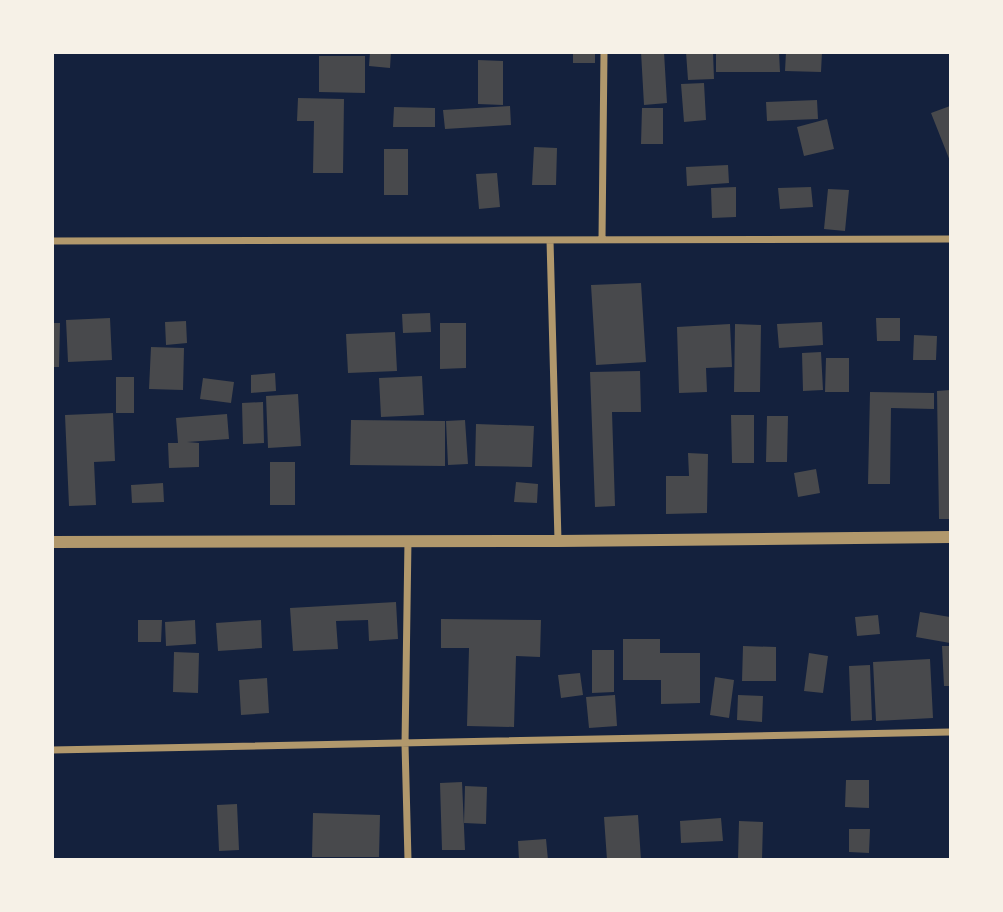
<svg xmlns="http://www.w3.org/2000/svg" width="1003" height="912" font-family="Rubik,sans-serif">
<rect width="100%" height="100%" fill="#14213d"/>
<path fill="#48494c" d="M370 52H391L390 68 369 66Z
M573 52H595V63H573Z
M641 52H664L667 103 644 105Z
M686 52H713L714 79 688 80Z
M716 52H779L780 72H716Z
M786 52H822L821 72 785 71Z
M319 56H365V93L319 92Z
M478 60 503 61V105L478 104Z
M704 83 706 120 684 122 681 84Z
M298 98 344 99 343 173H313L314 121H297Z
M817 100 818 119 767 121 766 102Z
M510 106 511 125 445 129 443 110Z
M950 106V161L931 113Z
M394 107 435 108V127H393Z
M642 108H663V144H641Z
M827 119 834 149 804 156 797 127Z
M534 147 557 148 556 185H532Z
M384 149H408V195H384Z
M728 165 729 183 687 186 686 167Z
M497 173 500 207 479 209 476 174Z
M736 187V217L712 218 711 188Z
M811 187 813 207 780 209 778 188Z
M828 189 849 190 845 231 824 229Z
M641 283 646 362 596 365 591 285Z
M430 313 431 332 403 333 402 314Z
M110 318 112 360 68 362 66 320Z
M876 318H900V341H877Z
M186 321 187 343 166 345 165 322Z
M822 322 823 345 779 348 777 324Z
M52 323H60L59 367H52Z
M440 323H466V368L440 369Z
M730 324 732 367 706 368 707 392 679 393 677 327Z
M735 324 761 325 760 392H734Z
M395 332 397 371 348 373 346 334Z
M914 335 937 336 936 360H913Z
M151 347 184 348 183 390 149 389Z
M821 352 823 390 803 391 802 353Z
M826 358H849V392H825Z
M640 371 641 412H612L615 506 595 507 590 372Z
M275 373 276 391 251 393V375Z
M422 376 424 415 381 417 379 378Z
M116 377H134V413H116Z
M203 378 234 382 231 403 200 399Z
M950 390V519H939L937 391Z
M870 392 934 393V409L891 408 890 484H868Z
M298 394 301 446 268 448 266 396Z
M263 402 264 443 243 444 242 403Z
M113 413 115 461 94 462 96 505 69 506 65 415Z
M227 414 229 439 187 442 199 443V467L169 468 168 443H178L176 418Z
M731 415H754V463H732Z
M767 416H788L787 462H766Z
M351 420 445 421V466L350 465Z
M465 420 468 464 448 465 446 421Z
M476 424 534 426 532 467 475 466Z
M688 453 708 454 707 513 666 514V476H689Z
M270 462H295V505H270Z
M816 469 820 493 798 497 794 473Z
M516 482 538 484 537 503 514 502Z
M163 483 164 502 132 503 131 485Z
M396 602 398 639 369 641 368 620 336 621 338 649 293 651 290 608Z
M920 612 950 617V643L916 637Z
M878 615 880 634 857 636 855 617Z
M441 619 541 620 540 657 516 656 514 727 467 726 469 648H441Z
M138 620H162L161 642H138Z
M195 620 196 644 166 646 165 622Z
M261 620 262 648 218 651 216 623Z
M623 639H660V653H700V703L661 704V680H623Z
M743 646 776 647V681H742Z
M942 646H950V686H944Z
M592 650H614V692L592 693Z
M174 652 199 653 198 693 173 692Z
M809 653 828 656 823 693 804 691Z
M930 659 933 718 876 721 873 662Z
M870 665 872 720 851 721 849 666Z
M580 673 583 695 561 698 558 675Z
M715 677 734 680 729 718 710 715Z
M267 678 269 713 241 715 239 680Z
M615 695 617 726 589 728 586 697Z
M738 695 763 696 762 722 737 720Z
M846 780H869V808L845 807Z
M462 782 465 850H442L440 783Z
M465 786 487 787 486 824 464 823Z
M237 804 239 850 219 851 217 805Z
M313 813 380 815 379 857H312Z
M638 815 641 860H607L604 817Z
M721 818 723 841 681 843 680 821Z
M739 821 763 822 762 860H738Z
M849 829H870L869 853 849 852Z
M546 839 548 860H519L518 841Z"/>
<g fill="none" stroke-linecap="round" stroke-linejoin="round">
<path stroke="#b1986c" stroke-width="7" d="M602 239 604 52
M550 240 558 541
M52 241 950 239
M52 750 950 732
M408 860 405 744 408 540"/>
<path stroke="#b1986c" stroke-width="12" d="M52 542 558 541 950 537"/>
</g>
<rect width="1003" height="912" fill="none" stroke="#f6f1e7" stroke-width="108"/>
</svg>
